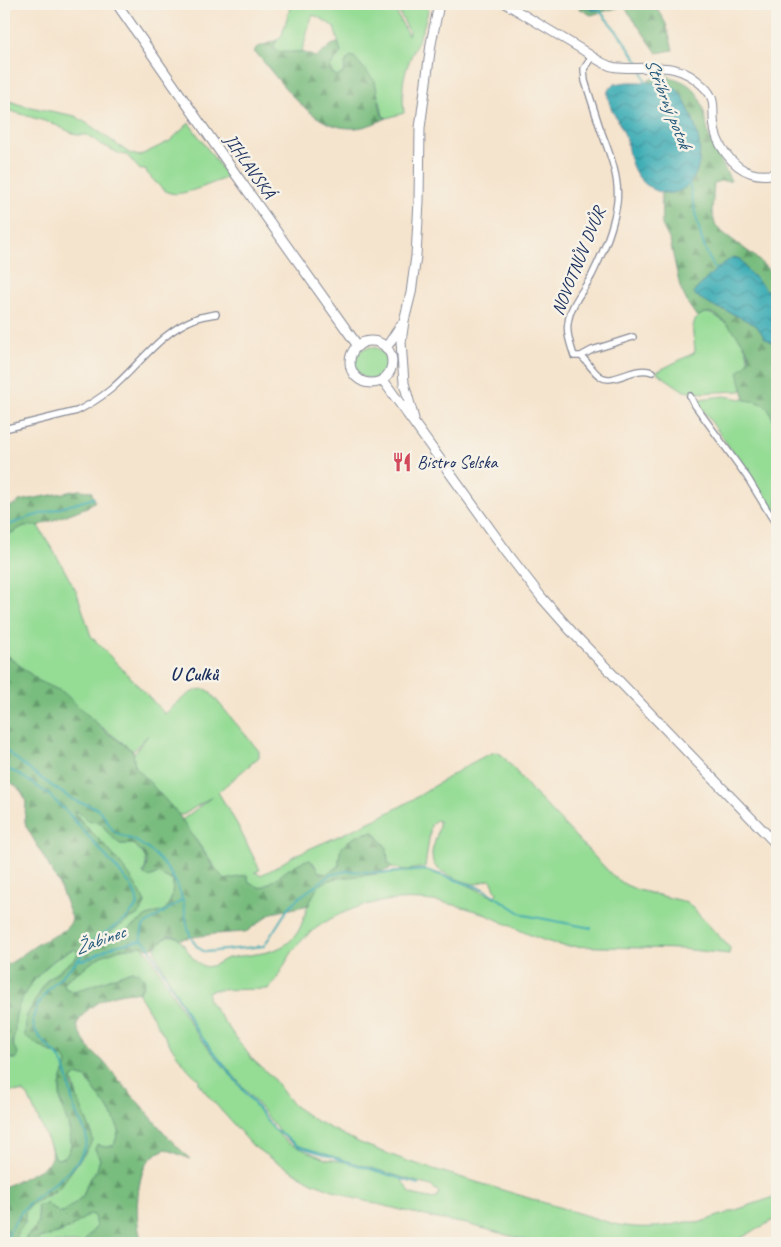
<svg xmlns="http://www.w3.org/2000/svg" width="781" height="1247" font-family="Caveat,sans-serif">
<defs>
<pattern id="forest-firs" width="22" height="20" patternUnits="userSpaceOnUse" patternTransform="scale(1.25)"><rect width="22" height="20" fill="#78bc7e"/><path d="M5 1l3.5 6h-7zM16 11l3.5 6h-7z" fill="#62996a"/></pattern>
<pattern id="water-waves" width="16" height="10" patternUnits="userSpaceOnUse" patternTransform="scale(1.25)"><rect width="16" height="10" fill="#39abb4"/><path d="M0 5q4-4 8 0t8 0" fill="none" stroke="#2f8c96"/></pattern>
</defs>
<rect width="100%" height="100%" fill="#f7f3e8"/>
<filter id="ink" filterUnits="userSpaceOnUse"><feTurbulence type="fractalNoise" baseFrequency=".02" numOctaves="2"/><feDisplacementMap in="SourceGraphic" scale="10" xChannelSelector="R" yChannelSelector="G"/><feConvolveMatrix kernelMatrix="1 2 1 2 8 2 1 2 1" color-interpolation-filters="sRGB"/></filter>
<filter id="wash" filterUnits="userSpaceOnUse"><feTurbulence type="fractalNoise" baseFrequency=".0096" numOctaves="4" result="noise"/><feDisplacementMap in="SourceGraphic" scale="20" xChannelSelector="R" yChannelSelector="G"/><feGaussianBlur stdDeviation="1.12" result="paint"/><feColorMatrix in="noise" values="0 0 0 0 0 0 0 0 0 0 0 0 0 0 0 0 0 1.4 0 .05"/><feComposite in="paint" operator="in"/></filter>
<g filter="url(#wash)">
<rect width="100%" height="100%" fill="#f5e4cd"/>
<path fill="#95dc95" stroke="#58867a" d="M291 4H392L408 35 409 31 395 4H429C426 32 410 51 404 78 402 89 403 101 404 113L387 118 383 116 380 100 347 59C344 64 345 69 342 74L337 76 333 74 330 67 341 52 334 27 322 19 313 15C307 27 307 40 301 52 292 53 280 54 273 48V45L282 35Z
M4 99 21 105 75 116 91 126 129 153 139 156 170 141 189 123 227 176 226 178C214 182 183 197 170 193 161 190 153 179 147 173L146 169 140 170 127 155 120 154 101 144 87 135H77L51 123 4 109Z
M704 313C721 312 751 345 748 362 734 376 743 373 742 390L740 391 694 393 684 391 656 372 694 353 695 351C694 334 687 322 704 313Z
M355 363a16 16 0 1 1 32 0a16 16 0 1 1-32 0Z
M724 396 760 402 767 407 771 414 777 430V521L759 489 698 403 700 399Z
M29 525 38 526 59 560 77 593 91 636 165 714C175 705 194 685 208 690L259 751V757L218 792 237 824 260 870 255 872 260 875C275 870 286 859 300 853 340 835 380 819 417 797 434 787 481 754 497 752L502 755 535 794 613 876 626 885 638 890 687 902 730 948 729 954 681 949 564 946C535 940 511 925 484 914 426 892 361 893 311 932 298 942 289 956 281 971 277 978 275 984 268 989L213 990 208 992V1000L252 1059 271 1076 293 1105 316 1121 360 1143 407 1161 614 1224C631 1228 649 1228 666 1226 677 1224 688 1220 698 1223L777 1196V1218L732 1243H536L467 1224 438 1219 353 1198 312 1182 270 1158 253 1146 210 1098 199 1084V1079C182 1069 152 1015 140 996L139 993 144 985 132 971 74 992 65 988 64 983 66 980 101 956 120 949 142 946 150 955 171 992 197 1034 281 1137 288 1143 325 1159 346 1162 401 1179 411 1194 434 1199 437 1198 439 1192 431 1186 338 1158 294 1144 286 1139 200 1035 189 1018 155 952C157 942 164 935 175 936 186 943 190 961 203 966 213 969 220 960 228 958 254 953 284 956 299 930 307 915 308 892 323 883 328 880 335 878 341 877 350 875 359 876 368 875 383 874 414 868 428 871 450 875 472 888 492 896L494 897 497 893 491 880C486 880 481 883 476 884 467 884 441 873 436 867 432 863 432 857 432 852 434 843 440 828 439 821L436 820 431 825 425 867 408 870 392 868 388 863 387 848 374 832C362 832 343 841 340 853 339 857 339 861 339 865L327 875 318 871 313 862 303 861 270 883 260 888 249 882 246 875C239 877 230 882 223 879L182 820 213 796 183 815 177 814C164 800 135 775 132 756L149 734 133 751 50 687 39 681 4 653V537L24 526Z
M74 811H77L87 820 101 823 109 834 120 844H134C144 855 150 858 143 873L152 876 158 873 173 881 172 897 167 907 163 911 147 916 126 931 106 940 93 950H90L92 946 103 936 135 916 141 912 145 903C130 867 96 843 74 811Z
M75 949 78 953 76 958 47 980 26 1017 29 1039 50 1052 64 1058 67 1062C66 1071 60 1080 60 1088 60 1094 60 1102 62 1107 67 1121 82 1157 56 1159L28 1096 23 1092 4 1091V1059H16C12 1044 13 1028 16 1013 21 989 52 956 75 949Z
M77 1075 86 1078 113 1116 119 1130 114 1145C107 1148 104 1148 98 1144L95 1149 100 1159 97 1170 88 1182 83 1196 63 1213H60L46 1203 37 1210C41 1222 35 1230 26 1237V1243H15L17 1233 25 1223C21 1202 42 1201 54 1192 64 1183 77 1163 86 1152L80 1107 72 1079Z
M89 1214 94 1215 96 1227 83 1243H37L39 1238 42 1237 50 1236 70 1228Z"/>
<path fill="url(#forest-firs)" stroke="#4a766e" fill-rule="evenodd" d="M572 4H582L585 6 604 8 607 4H655L666 24 673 50 657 53 624 6 591 15Z
M277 40 273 48C281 55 291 51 300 52 305 52 311 56 316 57 325 53 328 44 338 43L341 52 330 67V71L337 76 342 74 345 70V63L351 56 354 57 375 81 382 116 387 118C375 123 363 129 350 128 311 128 280 81 257 54L254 53 256 48Z
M662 75C689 81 700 89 705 117 707 123 707 130 709 136 715 151 724 166 731 181H720L714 183 712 212 715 224 722 232 753 255 777 278V300L747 270 740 259 733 257 715 270 694 292 712 306 727 311 756 325 765 338 777 345V430C768 408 770 403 745 400L738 372C742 367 750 363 749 356 748 345 723 316 711 313 706 312 702 314 697 317L688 304 680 287 670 241 662 225 661 193H673L682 189 699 159V144L693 119 685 102 644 82Z
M79 490 91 491 95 501 87 507 38 526H24L4 537V508L17 504 19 501Z
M4 653 39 681 63 692 105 731 133 751 135 766 179 815 212 865 225 880 247 875 249 882 261 888C277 881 289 865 307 860H310L321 874H327L339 866C339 860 339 854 341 849 347 839 363 832 373 832L387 848 388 863 392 868C384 871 375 874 366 875 337 880 321 872 309 905L272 913 246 932 214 934 180 939C165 929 165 942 154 947 152 948 148 948 146 948L142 946 120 949 101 956 66 980 64 983 65 988 74 992 132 971 139 972 145 980 139 993C118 989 85 1004 77 1025 80 1037 91 1053 101 1059L169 1138 190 1159 166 1149C158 1152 152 1156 147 1163 136 1179 134 1226 143 1243L137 1241 130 1243H83L96 1227 94 1215 90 1214 70 1228 50 1236 42 1237 39 1238 37 1243H26V1237C38 1226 40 1222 37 1206L46 1203 60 1213H63L83 1196 88 1182 97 1170 100 1159 95 1149 97 1144C104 1148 107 1148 114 1145L119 1130 113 1116 86 1078 77 1075 72 1079V1085L91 1131 93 1141 60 1187 29 1206 25 1213V1223L17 1233 15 1243H4V1187C14 1182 49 1168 51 1159 52 1155 51 1150 51 1147L56 1159C82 1157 67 1121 62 1107 60 1102 61 1094 60 1088 60 1080 66 1071 67 1062 63 1055 56 1055 50 1052 42 1047 31 1041 25 1036L26 1017 47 980 76 958 78 953 75 949C51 956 24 987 17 1011 15 1017 15 1024 15 1030 14 1042 9 1042 18 1052L17 1058 4 1059V966L9 964C19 958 28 950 38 944 49 937 70 932 72 918L58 882 26 826C24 819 25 813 26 805 26 792 14 784 4 778ZM74 811H77L87 820 101 823 109 834 120 844H134C138 848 147 856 147 863 147 867 144 871 144 875L149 877 158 873 173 881 172 897 167 907 163 911 147 916 126 931 106 940 92 950H90L97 941 135 916 141 912 145 903C135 878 115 857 97 837 89 829 80 822 74 811Z"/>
<path fill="url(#water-waves)" stroke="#2a6d89" d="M582 4H607L604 8 593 11Z
M627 82C639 82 661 81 672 86 680 90 684 100 688 108 698 129 708 163 689 184 670 204 640 188 632 165 629 158 628 150 627 142 623 124 606 109 608 90L614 84Z
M733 257 740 259 747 270 777 300V345L765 338 756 325 727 311 712 306 695 295 694 292 715 270Z"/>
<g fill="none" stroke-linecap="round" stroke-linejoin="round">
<path stroke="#39abb4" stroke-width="2" d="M599 10 619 34 641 66
M642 71 646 83
M689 183 691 191
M691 193C697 219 701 250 717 271
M4 527 27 518 94 498
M4 747C13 759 63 795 78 802 84 804 90 805 96 808 106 813 107 826 115 832 122 837 132 838 139 843 158 854 178 878 182 900L143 926 141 936 142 940 114 946 85 960H78C63 975 24 1007 35 1030 41 1043 55 1050 62 1062 69 1073 70 1097 75 1110 78 1120 90 1134 86 1145 76 1173 48 1186 28 1204 17 1214 11 1230 4 1243
M4 768 17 773 47 793 67 812 130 884 136 896 138 905 126 919 95 939 78 960
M183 900C186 917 187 946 206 952L264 946 289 907 301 896 330 875 346 871 385 873 426 870 483 889 524 915 591 928
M142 940 147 944 197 1031 274 1129 298 1146 418 1184"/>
</g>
</g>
<g filter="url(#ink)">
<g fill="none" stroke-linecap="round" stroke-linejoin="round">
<defs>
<path id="street" d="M592 56 584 69 585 81C590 97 595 112 600 128 609 152 620 177 617 202 614 227 603 253 592 275 584 290 570 305 568 323 566 334 571 346 574 356H581L592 350 633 337
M581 356C588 362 593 372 601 377 615 385 634 365 652 372
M690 396 694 404 747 477 777 526
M4 429 77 411C89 405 100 398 110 390 139 366 159 332 197 318 203 316 210 315 216 314"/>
<path id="secondary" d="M506 4C531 19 556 34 581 49 591 55 602 65 614 67 649 72 674 57 703 86 717 99 712 107 714 124 715 143 732 167 751 173 760 176 768 175 777 174"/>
<path id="primary" d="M117 4 237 176 358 346
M350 362a21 21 0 1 1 42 0a21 21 0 1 1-42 0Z
M386 348 401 325
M383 380 508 554 542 598 572 632 777 845
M414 419 404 383 401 342 404 321 411 293 416 256 419 201 420 128 431 44 439 4"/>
</defs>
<use href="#street" stroke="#888a96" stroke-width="8"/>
<use href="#secondary" stroke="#888a96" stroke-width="10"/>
<use href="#primary" stroke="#888a96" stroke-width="11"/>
<use href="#street" stroke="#fff" stroke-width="5.5"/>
<use href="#secondary" stroke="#fff" stroke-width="8"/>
<use href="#primary" stroke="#fff" stroke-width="9"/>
</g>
</g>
<defs>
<symbol id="restaurant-bare" viewBox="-9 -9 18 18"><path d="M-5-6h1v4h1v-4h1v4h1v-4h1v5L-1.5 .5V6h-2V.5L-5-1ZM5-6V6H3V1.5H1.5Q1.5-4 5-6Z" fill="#d1495b" stroke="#f7f3e8" stroke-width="2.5" paint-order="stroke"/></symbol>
</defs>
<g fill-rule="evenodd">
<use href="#restaurant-bare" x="388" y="448" width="28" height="28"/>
</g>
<g text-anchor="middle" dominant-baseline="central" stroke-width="5" stroke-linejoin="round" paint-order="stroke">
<g font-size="18" fill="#1b2f5e" stroke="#f7f3e8">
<text transform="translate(250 166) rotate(55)">JIHLAVSKÁ</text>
<text transform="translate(578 261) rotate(-68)">NOVOTNŮV DVŮR</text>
</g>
<g font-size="18" fill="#1b2f5e" stroke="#f7f3e8" text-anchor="start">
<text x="417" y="462">Bistro Selska</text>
</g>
<g font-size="19" font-style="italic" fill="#265a7c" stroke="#f7f3e8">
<text transform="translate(668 103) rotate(68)">Stříbrný potok</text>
<text transform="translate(100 940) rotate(-20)">Žabinec</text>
</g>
<g font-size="19" font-weight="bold" fill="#1b2f5e" stroke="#f7f3e8">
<text x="194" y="674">U Culků</text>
</g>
</g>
<rect width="781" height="1247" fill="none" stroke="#f7f3e8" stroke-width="20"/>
</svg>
